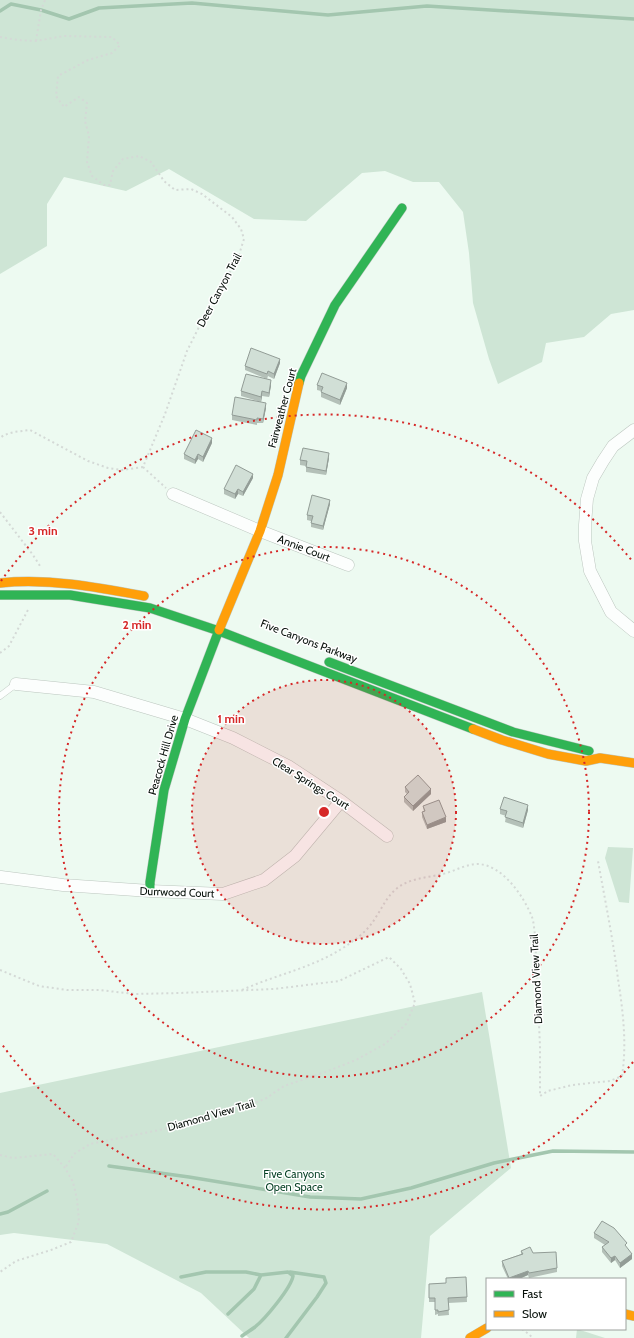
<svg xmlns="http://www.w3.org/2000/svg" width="634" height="1338" font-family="Cabin,sans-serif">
<rect width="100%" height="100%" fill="#edfaf1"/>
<path fill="#cee5d5" d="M0 0H634V310L611 314 584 337 546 343 542 362 498 384 489 359 473 303 469 253 463 212 439 182H413L385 171 362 173 306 221 254 219 169 169 126 191 64 177 47 204V246L0 274Z
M608 847 633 848 629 903 619 902 605 858Z
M482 992 511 1168 430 1236 421 1338H249L201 1293 107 1244 14 1233 0 1235V1093Z
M577 1329 605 1338H576Z"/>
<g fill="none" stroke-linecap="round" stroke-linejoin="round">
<path stroke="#a3c6af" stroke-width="3.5" d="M0 11 11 4 41 10 69 19 99 8 192 3 328 15 427 6 634 19
M109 1166 189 1177 310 1197 361 1199 411 1188 494 1163 553 1151 634 1152
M0 1214 8 1212 47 1191
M181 1277 206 1272H246L261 1275
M228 1314 254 1289 261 1275 288 1272 293 1276C291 1288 265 1319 255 1327 251 1330 246 1333 242 1336
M286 1338 317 1297 326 1283 324 1277 290 1272"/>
<defs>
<path id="lane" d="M0 696 16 684"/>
<path id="street" d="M634 430 613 446 603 461 593 478 587 499 585 525V541L590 571 611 612 634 631
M173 494 260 531 348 565
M16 684 94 692 185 719 233 738 288 766 341 801 387 836
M1 877 63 885 150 891 223 894 264 880 295 856 341 801"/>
<path id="fast" d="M299 383 301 376 335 305 402 208
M0 595H70L150 608 219 631 473 729
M329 662 513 732 589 751
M150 891V882L164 790 185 719 219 630"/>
<path id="slow" d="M0 583C49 578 96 587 144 596
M219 630 260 531 278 475 299 383
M473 729 502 740 548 754 586 761 600 758 634 763
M625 1314 634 1316
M470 1338 487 1328"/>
</defs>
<use href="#lane" stroke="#bcc6bf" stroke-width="7"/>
<use href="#street" stroke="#bcc6bf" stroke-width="13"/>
<use href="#fast" stroke="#bcc6bf" stroke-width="10"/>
<use href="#slow" stroke="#bcc6bf" stroke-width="10"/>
<path stroke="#d4d9d6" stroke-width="2" stroke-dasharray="2 3" stroke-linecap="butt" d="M0 37 18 40 36 41 64 36 112 37 120 45 112 53 88 60 58 76 56 96 64 107 79 97 87 103 85 121 89 136 87 162 92 176 104 185H110L113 171 123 159 139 156 151 162 164 181 175 190 191 189 202 194 232 217 241 229 244 239 238 258 202 321 187 351 165 414 143 467 122 470 108 468 88 461 30 430 14 432 4 435 0 438
M36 41 41 10 45 0
M143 467 166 488
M0 512 33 555 40 566 39 568
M0 653 9 646 29 608
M0 970 39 986 67 990H99L135 994 179 993 274 989 339 981 389 957 401 969 410 984 415 1003 406 1024 385 1044 356 1060 328 1071 284 1086 265 1099 235 1110 164 1129 90 1144 74 1154 65 1168
M242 990C275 975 312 968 343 948 355 940 368 931 376 917 382 908 386 898 395 890 408 878 426 878 443 874 455 871 466 864 478 864 503 865 524 897 532 917 534 923 534 929 535 935L540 1046V1096L548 1091 572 1085 610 1081 622 1076C627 1044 623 1011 618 979 613 939 605 900 598 861
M0 1155 13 1158 53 1154 65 1168 73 1182 77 1199 79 1221 71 1242 51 1250 16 1261 0 1272
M522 1329 530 1335 532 1338"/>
<use href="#lane" stroke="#fcfefd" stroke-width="6"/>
<use href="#street" stroke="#fcfefd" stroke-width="12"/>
<use href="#fast" stroke="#30b455" stroke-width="9"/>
<use href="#slow" stroke="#ff9f0a" stroke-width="9"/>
</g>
<path fill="#b4c0b8" d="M280 363 274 379 268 376 267 379 245 370V366Z
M271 385 269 397 262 396 261 402 241 396V391Z
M317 385 347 388 340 405 321 397V391L317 390Z
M266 408 263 423H257V425L232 420V415Z
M212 443 203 462 198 459 195 464 184 459V454Z
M329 458 326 475 306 472V466L300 465V460Z
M253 478 243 496 238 494 235 499 224 494V489Z
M330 504 323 530 311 527V521L307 520V515Z
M405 787 431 794 413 811 404 802V797L407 794 405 792Z
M423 806 446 822 427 829 422 817V812H424Z
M500 809 528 810 523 828 505 822 506 816 500 814Z
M594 1233 627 1248 632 1259 620 1268 615 1260 611 1263 602 1252V1247L605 1245 594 1238Z
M521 1251 533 1253 557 1268V1272L529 1278 528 1275 519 1279H508L502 1266V1261L521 1254Z
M466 1277 467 1302 448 1303 449 1315 438 1316V1314L435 1315V1302H429V1284L446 1283Z"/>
<path fill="#929c96" d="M280 359V363L274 379V374Z
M271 380V385L269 397V393Z
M347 383V388L340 405V400Z
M262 391V396L261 402V397Z
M266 403V408L263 423V419Z
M212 438V443L203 462V457Z
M329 453V458L326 475V471Z
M198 454V459L195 464V460Z
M253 474V478L243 496V492Z
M238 489V494L235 499V494Z
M330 500V504L323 530V526Z
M431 789V794L413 811V806Z
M528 805V810L523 828V823Z
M446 817V822L427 829V825Z
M632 1254V1259L620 1268V1263Z
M615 1256V1260L611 1263V1258Z
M528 1271V1275L519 1279H509V1278Z"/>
<path fill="#d1dfd6" stroke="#929c96" d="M251 348 280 359 274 374 268 371 267 374 245 366Z
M322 373 347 383 340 400 321 392 323 387 317 385Z
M246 374 271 380 269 393 262 391 261 397 241 391Z
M235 397 266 403 263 419 257 418V420L232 415Z
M196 430 212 438 203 457 198 454 195 460 184 454Z
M303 448 329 453 326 471 306 467 307 461 300 460Z
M236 465 253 474 243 492 238 489 235 494 224 489Z
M312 495 330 500 323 526 311 523 313 516 307 515Z
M418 775 431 789 413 806 404 797 409 792 405 787Z
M504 797 528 805 523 823 505 817 507 811 500 809Z
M439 800 446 817 427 825 422 812 425 811 423 806Z
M602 1221 614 1228 627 1243 625 1245 632 1254 620 1263 615 1256 611 1258 602 1247 609 1242 594 1233Z
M530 1247 533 1253 556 1252 557 1268 529 1273 528 1271 509 1278 502 1261 523 1254 521 1251Z
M466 1277 467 1297 448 1298 449 1310 438 1312V1310H435V1298H429V1284L446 1283V1278Z"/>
<circle cx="324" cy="812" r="132" fill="#d62828" fill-opacity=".12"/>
<g fill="none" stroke="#d62828" stroke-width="2" stroke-dasharray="2 4">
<circle cx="324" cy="812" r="132"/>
<circle cx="324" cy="812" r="265"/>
<path d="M633 1062A397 397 0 0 1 1 1043M1 581A397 397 0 0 1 633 562"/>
</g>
<g text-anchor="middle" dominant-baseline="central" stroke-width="3" stroke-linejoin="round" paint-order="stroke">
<g font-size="11" fill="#08110b" stroke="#fff">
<text transform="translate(219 290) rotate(-62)">Deer Canyon Trail</text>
<text transform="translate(282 408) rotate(-75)">Fairweather Court</text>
<text transform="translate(304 548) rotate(21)">Annie Court</text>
<text transform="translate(309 641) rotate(21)">Five Canyons Parkway</text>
<text transform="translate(163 755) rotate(-74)">Peacock Hill Drive</text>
<text transform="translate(311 783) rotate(32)">Clear Springs Court</text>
<text transform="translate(177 892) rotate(2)">Durrwood Court</text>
<text transform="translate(536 979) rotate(-93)">Diamond View Trail</text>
<text transform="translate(211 1115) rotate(-16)">Diamond View Trail</text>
</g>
<g font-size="11" fill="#033e22" stroke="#fff">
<text x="294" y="1174">Five Canyons<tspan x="294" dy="13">Open Space</tspan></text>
</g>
</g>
<circle cx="324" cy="812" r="6" fill="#d62828" stroke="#fff" stroke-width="2"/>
<g font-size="12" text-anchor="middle" font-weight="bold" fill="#d62828" stroke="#fff" stroke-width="3" stroke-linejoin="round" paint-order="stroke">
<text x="43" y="535">3 min</text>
<text x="137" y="629">2 min</text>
<text x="231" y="723">1 min</text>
</g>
<rect x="486" y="1278" width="140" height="52" fill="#ffffff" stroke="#9ca09d"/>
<rect x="494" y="1291" width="20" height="6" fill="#30b455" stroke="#9ca09d"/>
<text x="522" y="1298" font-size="12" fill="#08110b">Fast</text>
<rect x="494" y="1311" width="20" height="6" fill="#ff9f0a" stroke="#9ca09d"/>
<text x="522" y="1318" font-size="12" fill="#08110b">Slow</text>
</svg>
